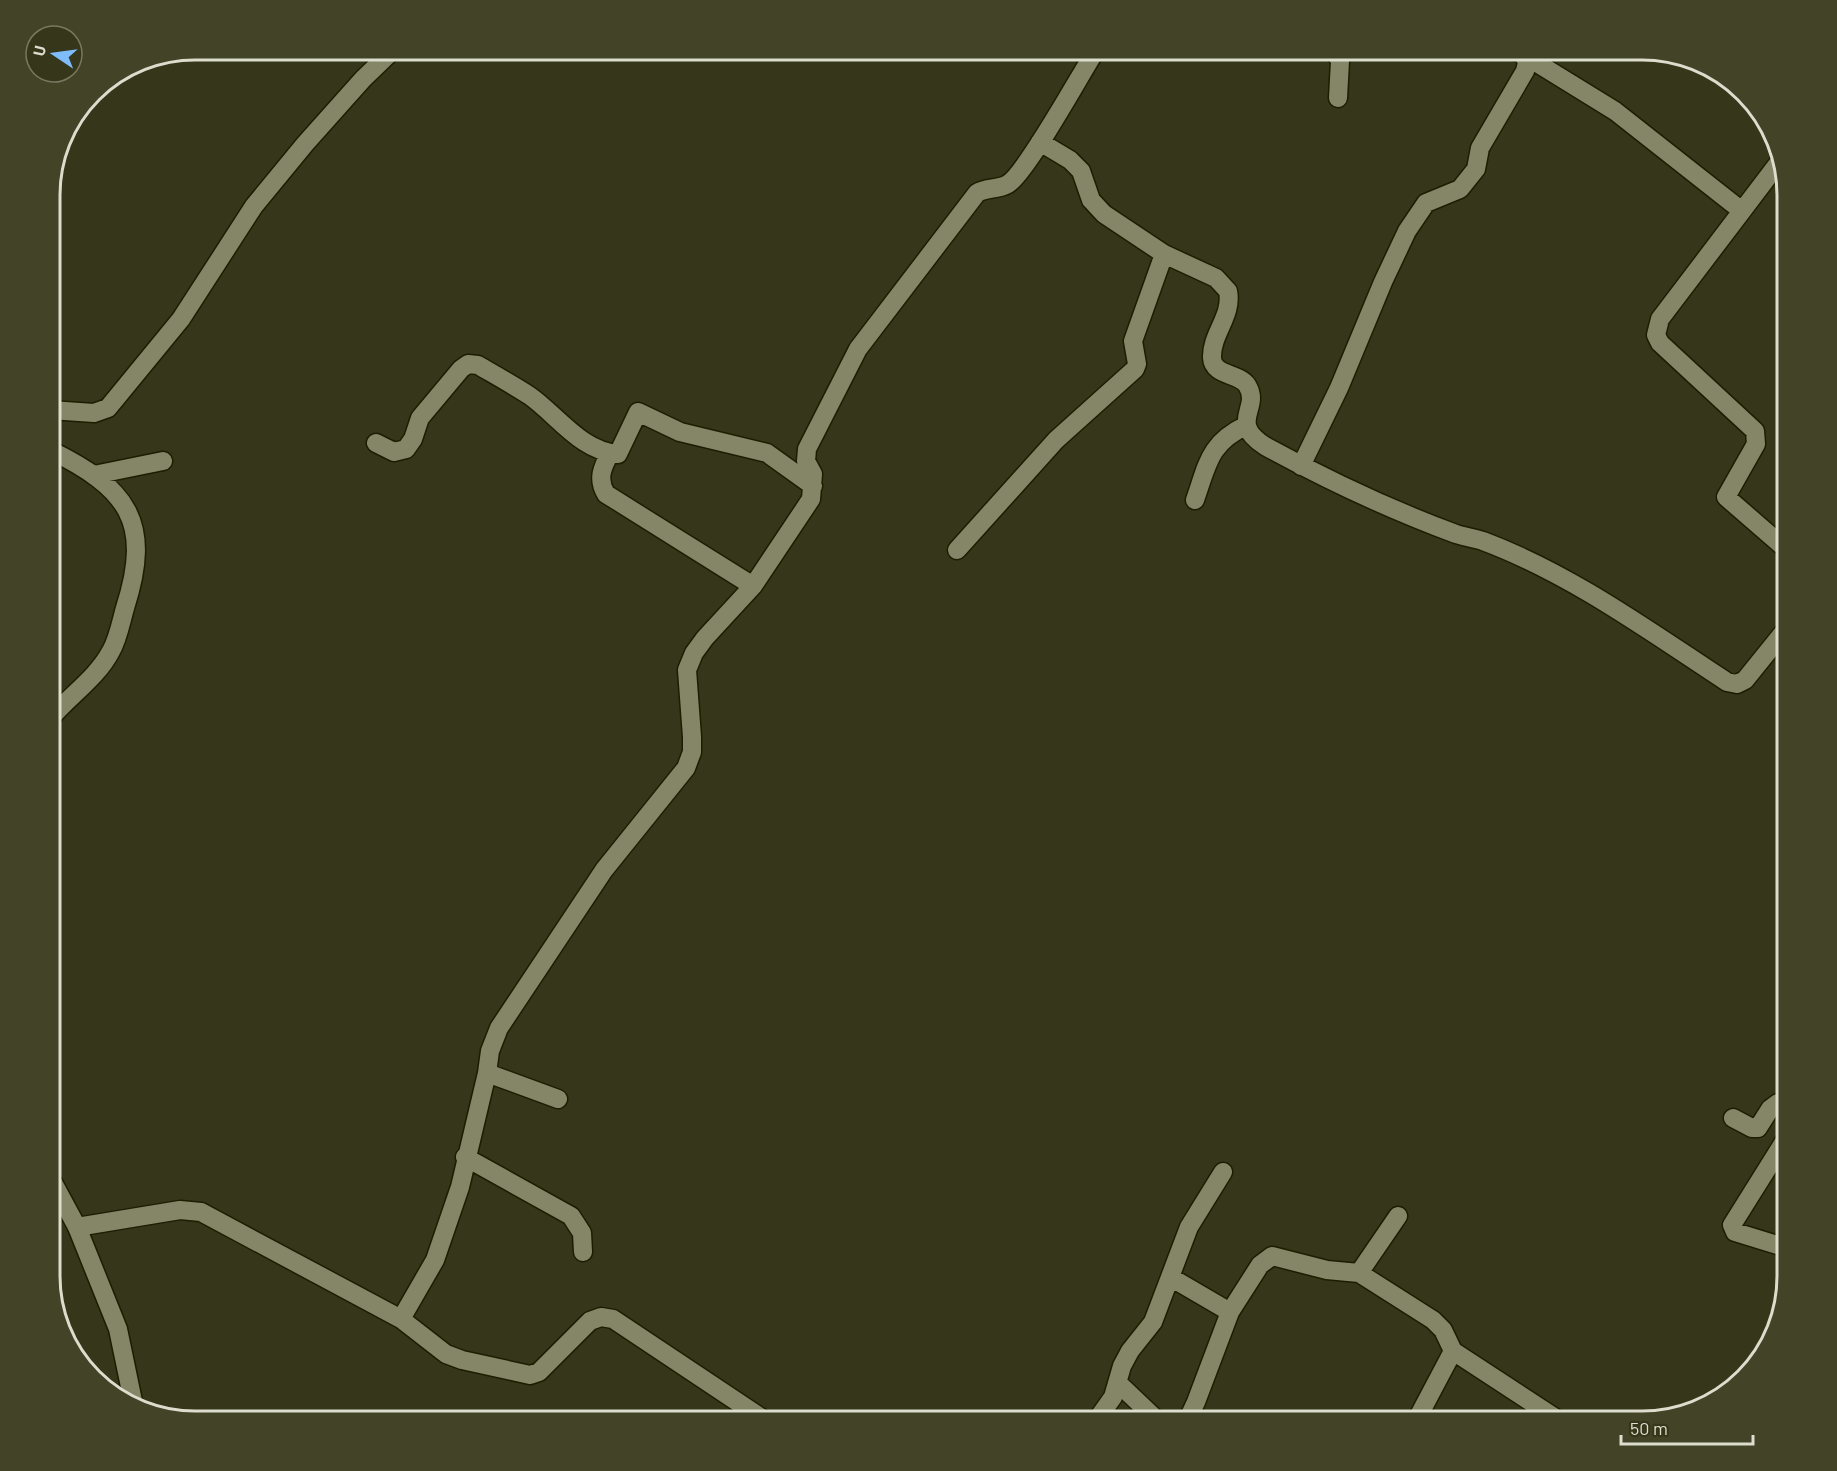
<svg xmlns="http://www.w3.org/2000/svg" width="1837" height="1471" font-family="Barlow,sans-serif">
<rect width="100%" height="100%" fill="#36361a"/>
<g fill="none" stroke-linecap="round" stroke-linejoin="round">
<defs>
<path id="street" d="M1334 50 1340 61 1338 98
M1524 55 1615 111 1742 211 1780 161
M1040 142 1070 160 1081 171 1091 200 1104 214 1164 254 1216 278 1228 291C1233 316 1211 334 1212 358 1213 376 1239 373 1247 385 1262 409 1227 421 1265 446 1327 480 1391 510 1456 534 1465 537 1474 538 1483 541 1571 574 1649 631 1727 682L1737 684 1745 680 1787 628
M1742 211 1660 319 1656 335 1660 343 1755 431 1756 444 1726 497 1787 550
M50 410 94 413 108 408 181 319 254 206 305 144 363 79 393 50
M376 443 394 452 406 449 413 439 420 418 461 369 468 364 478 365C495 375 513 385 530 396 558 416 581 451 618 454L638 412 680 432 767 453 813 486
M610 453C602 468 597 479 606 494L753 586
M1301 466 1339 388 1383 282 1407 231 1426 203 1460 189 1476 169 1480 148 1525 71 1527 63 1524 55 1513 50
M94 475 163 461
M1195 500C1208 463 1209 443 1247 425
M957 550 1056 440 1135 369 1137 364 1133 341 1164 254
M50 719C69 696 97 678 111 651 118 639 121 622 125 608 153 521 127 488 50 450
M487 1073 558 1099
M1733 1118 1752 1128H1758L1770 1109 1778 1103 1787 1107
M465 1157 571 1216 582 1233 583 1252
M77 1227 180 1210 201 1212 401 1319 435 1260 460 1187 487 1073 490 1051 499 1028 604 870 686 768 692 752V737L687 670 694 653 705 638 753 586 811 499 813 474 806 461 807 449 858 349 977 193C986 187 998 190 1008 184 1027 172 1080 75 1096 50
M1787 1248 1735 1232 1732 1225 1787 1137
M1359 1273 1433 1320 1443 1330 1453 1351
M1170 1277 1230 1312 1260 1265 1272 1256 1327 1270 1359 1273 1398 1216
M401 1319 446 1354 462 1360 530 1375 539 1372 590 1321 601 1317 613 1319 766 1421
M1118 1383 1158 1421
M1096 1421 1113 1397 1122 1366 1130 1351 1153 1322 1189 1227 1223 1172
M1181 1421 1189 1417 1196 1402 1230 1312
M1416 1421 1453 1351 1560 1421"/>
<path id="secondary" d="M50 1177 77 1227 118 1329 134 1406"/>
</defs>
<use href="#street" stroke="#1d1d02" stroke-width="21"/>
<use href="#secondary" stroke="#1d1d02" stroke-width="21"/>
<use href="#street" stroke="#858667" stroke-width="18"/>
<use href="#secondary" stroke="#858667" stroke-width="18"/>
</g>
<path d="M0 0H1837V1471H0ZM195 60H1642A135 135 0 0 1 1777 195V1276A135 135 0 0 1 1642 1411H195A135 135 0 0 1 60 1276V195A135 135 0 0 1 195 60Z" fill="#434328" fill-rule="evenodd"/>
<path fill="none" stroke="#dcddcc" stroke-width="3" d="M195 60H1642A135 135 0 0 1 1777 195V1276A135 135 0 0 1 1642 1411H195A135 135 0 0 1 60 1276V195A135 135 0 0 1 195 60Z"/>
<g transform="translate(54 54) rotate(283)"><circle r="28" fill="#36361a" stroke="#787961" stroke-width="1.5"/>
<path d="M0-4.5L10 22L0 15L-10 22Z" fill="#7fbdfa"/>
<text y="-9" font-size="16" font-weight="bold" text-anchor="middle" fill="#dcddcc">U</text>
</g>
<path d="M1621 1435v9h132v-9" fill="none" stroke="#dcddcc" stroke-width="3"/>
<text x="1630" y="1435" font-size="18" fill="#dcddcc" stroke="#36361a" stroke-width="4.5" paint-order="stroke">50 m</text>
</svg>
